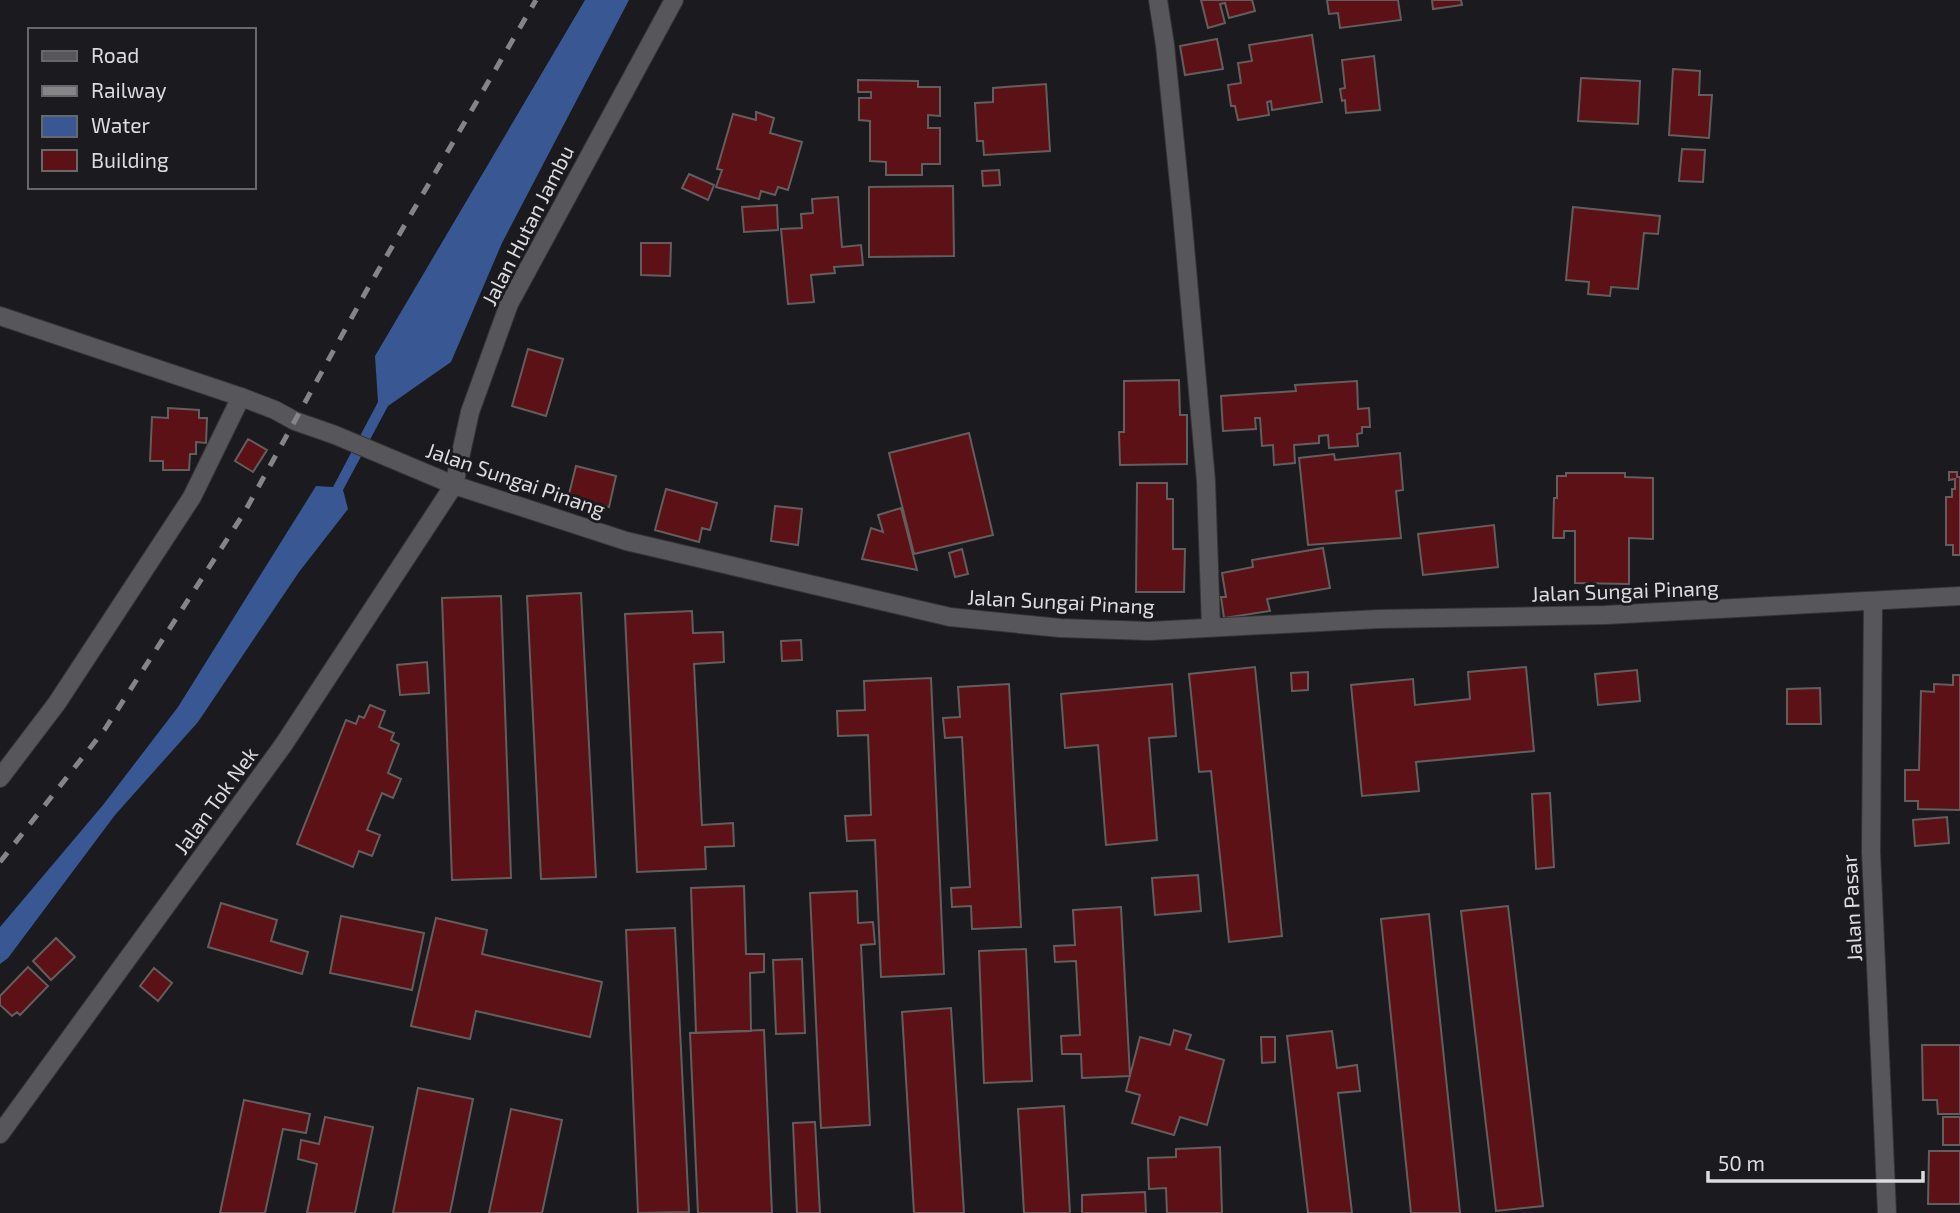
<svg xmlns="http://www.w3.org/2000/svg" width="1960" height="1213" font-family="'Exo 2',sans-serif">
<rect width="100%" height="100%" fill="#1b1a1e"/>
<path fill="#385793" d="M585 0H629L502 243 451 362 388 406 343 490 348 509 299 572 198 722 115 815 8 958 0 964V927L103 805 178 707 316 486 333 487 378 402 375 356Z"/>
<path fill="#5b1116" stroke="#635e5d" stroke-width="2" d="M1201 0H1252L1255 11 1229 18 1225 3 1220 4 1225 23 1208 28Z
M1327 0H1398L1401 20 1340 28 1338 13 1329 14Z
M1432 0H1461L1462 5 1433 9Z
M1312 35 1322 102 1272 110 1271 101 1267 102 1269 115 1238 120 1235 106H1231L1228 85 1241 83 1238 63 1252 61 1249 45Z
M1217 39 1223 69 1185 75 1180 46Z
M1374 56 1380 110 1346 113 1345 100 1342 101 1340 89 1345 88 1342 60Z
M1673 69 1700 71 1699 95H1712L1709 138 1669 135Z
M1581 78 1640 81 1638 124 1578 121Z
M858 80 918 81V87H940V116L928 115V128H940V164H922V175H886V162L870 161V121L859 120V98H871V92H858Z
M1046 84 1050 151 984 155 983 141H977L975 103 993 102V88Z
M756 112 774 118 770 133 802 142 788 190 778 187 775 195 761 191 759 199 716 187 722 170 717 169 733 114 756 120Z
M1682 149 1705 150 1703 182 1679 181Z
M999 170 1000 185 983 186 982 171Z
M689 174 714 185 708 200 682 188Z
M953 186 954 256 869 257V187Z
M838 197 842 247 861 245 863 265 834 267 835 273 811 275 814 302 788 304 781 229 802 228 801 214 813 213 812 199Z
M777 205 778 230 744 232 742 207Z
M1573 207 1660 216 1658 234 1644 233 1638 289 1611 287 1610 296 1588 294 1589 282 1566 280Z
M641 243H671L670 276 641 275Z
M528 349 563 359 546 416 512 406Z
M1179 380 1180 415H1187V464L1120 465 1119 432H1124V381Z
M1357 381 1358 409 1369 408 1370 427H1362V433L1357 434 1358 446 1329 448 1328 435 1319 436V443L1294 445 1295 463 1274 465 1273 445 1262 446 1260 418H1255L1256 429 1223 431 1221 396 1296 391 1295 385Z
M168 408 199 410V418H207L206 443 196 442V454H190L189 470H163V461H150L152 417 168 418Z
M969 433 993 535 914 554 889 453Z
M248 439 267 450 253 472 235 461Z
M1400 453 1403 490 1396 491 1401 538 1308 545 1299 458 1334 454 1335 460Z
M576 466 616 476 609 507 568 498Z
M1949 472H1957V477H1960V555H1953V545H1946V497H1952V489H1955V479L1949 480Z
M1566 473H1625V477L1653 478V539L1629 538V584L1575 583V531H1564V538H1553L1554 498H1557V476H1566Z
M1137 483H1167V499H1173V549H1185L1184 592H1136Z
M666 489 717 503 710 530 702 528 699 542 655 530Z
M775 506 802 509 798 545 771 541Z
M901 508 917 570 862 559 871 528 883 532 878 515Z
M1494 525 1498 567 1423 575 1418 534Z
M1323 548 1330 588 1267 599 1270 611 1224 618 1221 597H1226L1222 573 1253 567 1252 560Z
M962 549 968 574 955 577 949 553Z
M581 593 596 877 541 879 527 596Z
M501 596 511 878 452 880 442 598Z
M692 611 693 633 723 632 724 662 694 664 702 825 733 823 734 846 705 847 706 869 637 872 625 614Z
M801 640 802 660 782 661 781 641Z
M427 662 429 693 400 695 397 665Z
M1255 667 1282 936 1229 942 1211 771 1199 772 1189 674Z
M1526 667 1534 751 1416 762 1419 791 1362 796 1351 685 1413 679 1415 705 1470 699 1468 672Z
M1637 670 1640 701 1598 705 1595 674Z
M1308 672V690L1292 691 1291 673Z
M1953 675H1960V810L1918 809V801H1905V770H1919L1921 691 1934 692V684L1953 685Z
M931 678 944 974 881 977 875 840 847 841 845 816 871 815 868 735 838 736 837 711 865 710 864 681Z
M1009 684 1021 927 972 929 971 906 952 907 951 888 970 887 962 737 945 738 943 718 960 717 958 687Z
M1172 684 1176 736 1149 738 1157 840 1106 845 1098 745 1065 748 1061 694Z
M1820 688 1821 724H1787V689Z
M370 705 385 711 379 727 394 733 391 740 399 744 388 773 401 779 393 798 382 793 367 830 380 835 372 856 359 851 353 867 297 844 346 720 356 724 359 716 364 718Z
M1550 793 1554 867 1536 869 1532 794Z
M1947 817 1949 843 1915 846 1913 820Z
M1198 875 1201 911 1155 915 1152 878Z
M744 886 746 954H764V972L750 973 751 1031 696 1033 691 888Z
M857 891 858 923 873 922 875 944 861 945 870 1125 821 1128 810 893Z
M221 903 277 920 271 941 308 952 302 974 208 947Z
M1508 906 1543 1206 1496 1211 1461 911Z
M1121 907 1130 1076 1082 1078 1081 1054H1062L1061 1036 1080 1035 1076 961 1055 962 1054 946 1075 945 1073 910Z
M1429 914 1460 1213H1411L1381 919Z
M341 916 424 933 412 990 330 973Z
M436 918 487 930 482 954 602 982 590 1037 476 1011 470 1039 411 1026Z
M675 928 689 1212 638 1213 626 930Z
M56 938 75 957 51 980 33 961Z
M1026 949 1032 1081 984 1083 979 951Z
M802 959 805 1033 776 1034 773 960Z
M28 967 48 986 20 1015 17 1012 12 1016 0 1005V996Z
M154 968 172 983 158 1001 140 986Z
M951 1008 964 1213H914L902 1012Z
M764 1030 772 1213H698L690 1033Z
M1174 1030 1191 1035 1186 1049 1224 1060 1207 1125 1180 1117 1174 1135 1132 1123 1140 1095 1126 1091 1140 1037 1170 1045Z
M1332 1031 1337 1068 1357 1065 1360 1091 1338 1093 1352 1213H1308L1287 1036Z
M1261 1037H1275V1062L1262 1063Z
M1922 1045H1960V1114H1938L1937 1100H1923Z
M418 1088 473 1099 450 1213H393Z
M244 1100 310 1114 306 1133 283 1129 265 1213H220Z
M1064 1106 1070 1213H1024L1018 1109Z
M511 1109 562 1120 542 1213H489Z
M325 1117 373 1127 355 1213H307L317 1164 298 1159 301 1140 319 1144Z
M1943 1117H1960V1145H1943Z
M815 1122 820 1213H797L793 1123Z
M1220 1147 1222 1213H1167L1166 1188 1149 1189 1148 1158 1176 1157V1149Z
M1929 1151H1960V1204H1928Z
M1145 1192 1146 1213H1082V1195Z"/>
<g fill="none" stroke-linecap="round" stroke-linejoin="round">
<defs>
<path id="street" d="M1158 0 1165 45 1182 213 1206 481 1211 627
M1873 601 1871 852 1887 1213
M0 778 57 703 192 497 241 397
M0 1134 284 744 454 485 470 412 509 304 674 0"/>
<path id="secondary" d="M0 316 241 397 275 410 295 421 335 435 454 485 626 541 950 617 1060 628 1149 631 1379 619 1605 615 1960 596"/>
</defs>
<use href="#street" stroke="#353437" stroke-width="20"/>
<use href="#secondary" stroke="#353437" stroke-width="20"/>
<use href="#street" stroke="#57565a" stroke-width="18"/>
<use href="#secondary" stroke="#57565a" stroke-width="18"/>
<path stroke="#858487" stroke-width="5" stroke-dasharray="12 12" stroke-linecap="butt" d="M0 862 105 729 244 513 368 288 536 0"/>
</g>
<g text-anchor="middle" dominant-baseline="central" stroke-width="6" stroke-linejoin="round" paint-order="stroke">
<g font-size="21" fill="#dcdbdd" stroke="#1b1a1e">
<text transform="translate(527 225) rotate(-63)">Jalan Hutan Jambu</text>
<text transform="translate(516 479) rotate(19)">Jalan Sungai Pinang</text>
<text transform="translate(1625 590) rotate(-2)">Jalan Sungai Pinang</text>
<text transform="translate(1061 601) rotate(3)">Jalan Sungai Pinang</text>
<text transform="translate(215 800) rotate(-54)">Jalan Tok Nek</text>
<text transform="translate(1851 908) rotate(-93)">Jalan Pasar</text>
</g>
</g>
<rect x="28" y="28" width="228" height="161" fill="#1b1a1e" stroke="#68676a" stroke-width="2"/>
<rect x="42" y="51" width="35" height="10" fill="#57565a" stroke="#68676a" stroke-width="2"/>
<text x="91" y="63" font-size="21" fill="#dcdbdd">Road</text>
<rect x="42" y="86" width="35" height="10" fill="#858487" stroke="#68676a" stroke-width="2"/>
<text x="91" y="98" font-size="21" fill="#dcdbdd">Railway</text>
<rect x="42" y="116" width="35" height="21" fill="#385793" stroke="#68676a" stroke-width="2"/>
<text x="91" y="133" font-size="21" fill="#dcdbdd">Water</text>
<rect x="42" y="150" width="35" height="21" fill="#5b1116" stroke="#68676a" stroke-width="2"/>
<text x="91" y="168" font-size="21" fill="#dcdbdd">Building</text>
<path d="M1708 1171v10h215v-10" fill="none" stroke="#dcdbdd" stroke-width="3.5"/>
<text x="1718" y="1171" font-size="21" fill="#dcdbdd" stroke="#1b1a1e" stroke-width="5" paint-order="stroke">50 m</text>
</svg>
